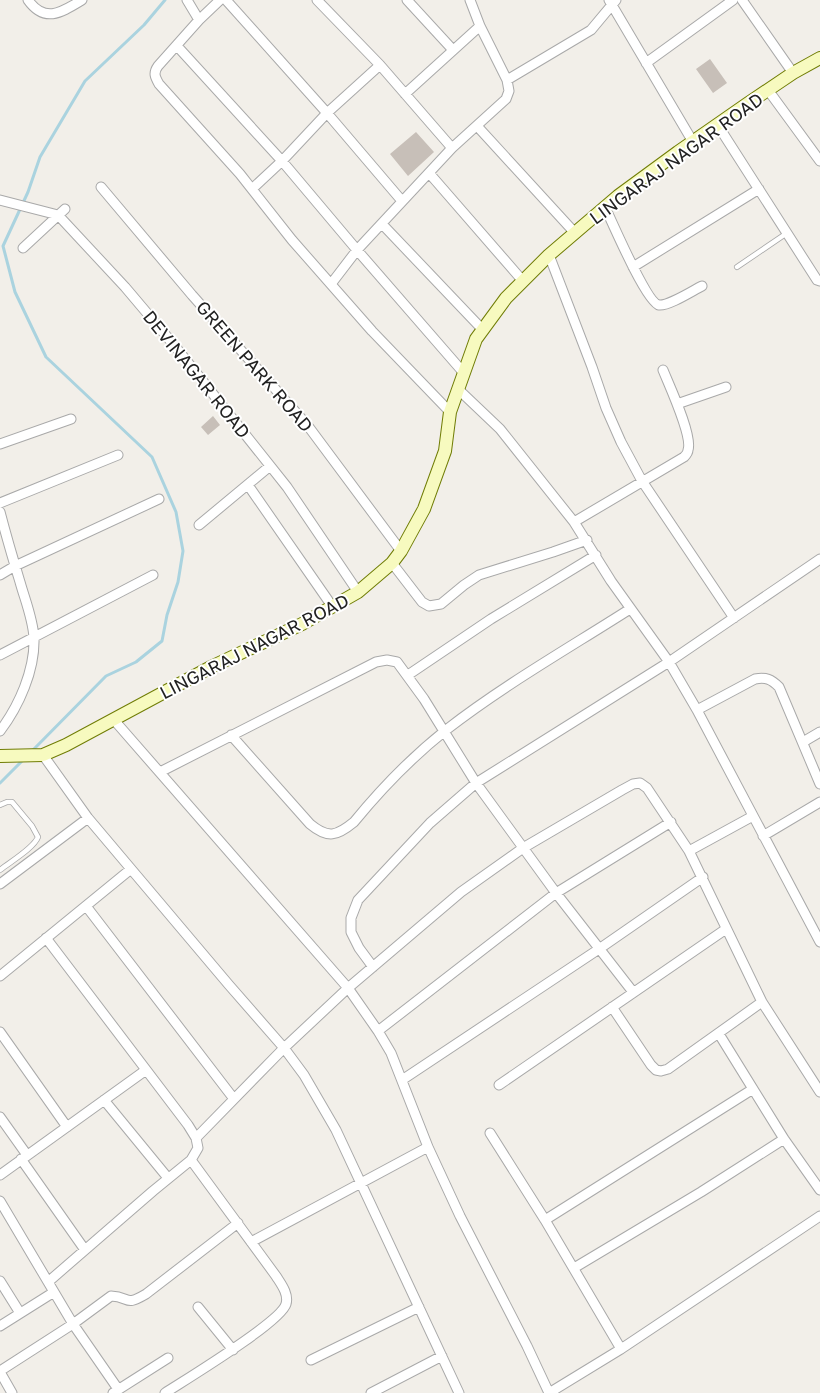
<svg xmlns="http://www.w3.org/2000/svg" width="820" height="1393" font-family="'Golos Text',sans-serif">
<rect width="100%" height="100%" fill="#f2efe9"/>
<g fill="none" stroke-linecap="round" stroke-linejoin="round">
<path stroke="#aad3df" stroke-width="3" d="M32 751 106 676 136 662 162 641 167 615 178 582 183 551 176 512 152 457 46 357 15 292 3 246 28 192 40 157 85 81 144 25 165 0
M0 783 24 759"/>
</g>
<path fill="#c7bfb8" d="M710 59 727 83 713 93 696 69Z
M416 132 434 152 408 176 390 154Z
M213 416 220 425 208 435 201 427Z"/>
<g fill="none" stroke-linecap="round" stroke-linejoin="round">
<defs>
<path id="lane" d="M737 267 787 233
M0 805 7 802H12L32 826 38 837C34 848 10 862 0 870"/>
<path id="street" d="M28 0C45 24 62 12 82 0
M187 0 199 20
M220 0 199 20 158 66C153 73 155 77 159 84L240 174 292 240 372 331 450 412
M226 0 327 113 402 201
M317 0 380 65 452 148
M407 0 453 50
M609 0 693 142
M742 0 793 73
M177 46 282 161 357 250 463 372
M646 63 733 0
M507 80 591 30 616 0
M768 90 820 161
M405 94 480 26
M717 124 817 280 820 281
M477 126 575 233
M429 173 522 280
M101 187 192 295 308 426 401 551
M252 189 282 161 327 113 380 65
M0 200 58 215 125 287 174 345 287 487 358 592
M605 207C612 222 647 303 659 305 669 306 692 291 702 286
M382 224 482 329
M23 248 65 209
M549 255 592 367 606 408 621 442 642 481 734 618
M633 267 759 189
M331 284 357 250 452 148 506 99 509 91 507 80 480 26 470 0
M459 390 500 429 574 522 611 581 669 662 697 710 820 942
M677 404 726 387
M0 444 71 419
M248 485 332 606
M0 503 118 455
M0 512C6 535 13 559 20 582 25 600 33 619 34 638 35 670 19 706 0 731
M574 522 684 457C686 455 688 453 688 450 693 436 669 385 663 370
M199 525 270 466
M392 563 422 602 429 606 441 604 464 585 479 575 553 552 587 540
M0 575 15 566 159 499
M0 655 153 575
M408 675 491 619 596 555
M697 710 755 679C766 677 771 679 779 687L820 784
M114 720 348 988 378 1031 391 1053 428 1147 460 1216 527 1346 549 1393
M231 735 310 824C328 839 337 836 354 822 381 789 412 757 446 730 504 685 569 648 630 609
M803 742 820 732
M43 755 88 818 229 985 284 1048 304 1075 336 1130 459 1393
M160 772 376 662 387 660 397 662 424 699 476 783 556 893 633 992
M763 836 820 802
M689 851 753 816
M0 884 88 818
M86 906 234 1099
M46 938 188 1125 196 1138 198 1148 191 1160 153 1191 48 1282
M373 967 359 948 351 932V918L358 900 430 823 476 783 669 662 820 559
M0 976 131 869
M612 1007 651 1065 656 1070 661 1071 668 1069 762 1002
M378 1031 556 893 671 822
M0 1032 67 1127
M719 1034 784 1139 820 1190
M402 1080 599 949 703 877
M499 1085 726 929
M104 1100 168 1178
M0 1117 27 1155
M490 1133 545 1220 621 1349
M196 1138 284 1048 348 988 461 892 523 848 622 790 633 784 640 783 647 788 689 851 762 1002 820 1092
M21 1159 85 1250
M0 1175 146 1070
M0 1201 73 1324 118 1389
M545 1220 753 1089
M251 1242 428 1147
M574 1268 701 1192 784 1139
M0 1281 20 1313
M198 1307 233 1350
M0 1326 54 1292
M311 1360 419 1307
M0 1371 73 1324 111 1296C131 1297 124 1307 146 1294L238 1223
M0 1372 12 1393
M113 1393 168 1358
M165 1393C185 1380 281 1322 286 1304 289 1294 281 1284 276 1276L191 1160
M371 1393 442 1356
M549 1393 621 1349 820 1216"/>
<path id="secondary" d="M0 756 43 755 66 745 211 667 302 624 358 592 392 563 401 551 424 509 445 451 450 412 476 339 506 298 549 255 618 196 678 152 747 104 793 73 820 58"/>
</defs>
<use href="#lane" stroke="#a9a9a9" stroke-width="6"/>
<use href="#street" stroke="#a9a9a9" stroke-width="11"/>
<use href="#secondary" stroke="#707d05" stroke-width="14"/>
<use href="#lane" stroke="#fff" stroke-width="4.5"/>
<use href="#street" stroke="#fff" stroke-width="9"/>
<use href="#secondary" stroke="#f7fabf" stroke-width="12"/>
</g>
<g text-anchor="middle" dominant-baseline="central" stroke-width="4" stroke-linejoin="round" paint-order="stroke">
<g font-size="18" fill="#222" stroke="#fff">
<text transform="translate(676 158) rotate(-36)">LINGARAJ NAGAR ROAD</text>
<text transform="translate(255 366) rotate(49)">GREEN PARK ROAD</text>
<text transform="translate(197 374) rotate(51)">DEVINAGAR ROAD</text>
<text transform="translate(254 646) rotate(-27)">LINGARAJ NAGAR ROAD</text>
</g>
</g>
</svg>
